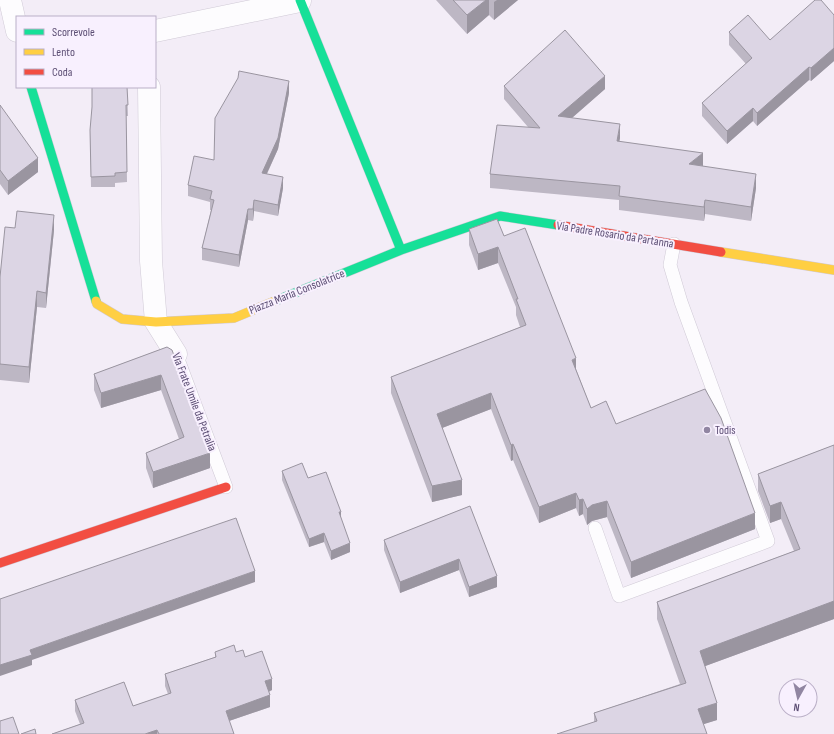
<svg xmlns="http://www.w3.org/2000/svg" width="834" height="734" font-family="'Sofia Sans Condensed',sans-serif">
<rect width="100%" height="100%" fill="#f3edf7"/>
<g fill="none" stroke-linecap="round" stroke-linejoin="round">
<defs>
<path id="lane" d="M176 354 226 487
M595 528 619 596 768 541 681 302 670 265 674 244"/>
<path id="street" d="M10 0 17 31
M155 31 300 1
M149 87 151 261 156 322 176 354"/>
<path id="fast" d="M300 0 401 250
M31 87 96 301
M275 301 401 250 500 216 558 225"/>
<path id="slow" d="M721 252 834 270
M96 301 97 304 122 319 156 322 234 318 275 301"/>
<path id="jam" d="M558 225 721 252
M0 563 226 487"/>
</defs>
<use href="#lane" stroke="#d0cad6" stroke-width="14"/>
<use href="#street" stroke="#d0cad6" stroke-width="23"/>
<use href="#fast" stroke="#d0c9d6" stroke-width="10"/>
<use href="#slow" stroke="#d0c9d6" stroke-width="10"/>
<use href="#jam" stroke="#d0c9d6" stroke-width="10"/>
<use href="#lane" stroke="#fdfcfe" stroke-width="13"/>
<use href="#street" stroke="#fdfcfe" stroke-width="22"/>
<use href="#fast" stroke="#16e098" stroke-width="9"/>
<use href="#slow" stroke="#ffcf43" stroke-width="9"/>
<use href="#jam" stroke="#f24e42" stroke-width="9"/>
</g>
<path fill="#bdb7c4" d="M436 0H518L494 20 489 15 467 34Z
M834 15V61L811 81 809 80 757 126 753 121 727 144 702 116V103L746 64 729 45V32L770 40Z
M504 86 605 89 572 118 620 138 619 141 703 166 756 188 751 221 705 214 704 221 619 210V200L490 188V174L528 127 504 99Z
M127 87 128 116H126L127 182 115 183V187H91L90 130Z
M289 93 278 149 267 174 283 188 278 216 254 211 253 221 248 220 239 267 202 260V248L211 210H210V202L188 196V185L214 160Z
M0 105 38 172 8 195 0 184Z
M469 229 504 236 576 369 591 408 616 424 755 529 631 578 607 517 592 521 587 525 583 514 579 516 576 508 539 523 513 460 511 461 491 409 442 428 462 495 432 502 391 393V377L520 327 516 315V307L498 263 478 270 469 245Z
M54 230 46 308 37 307 29 383 0 380V277Z
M167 347 210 468 153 488 146 468V453L179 439 161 390 101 408 94 390V374Z
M834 445V619L705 666 717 720 703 724 594 722V713L680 684 657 619V602L794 551 781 519 770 523 758 491V474Z
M282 471 308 478 341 519 350 552 331 560 324 542 309 547 282 480Z
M470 506 497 587 469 597 459 570 400 593 384 550V540Z
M215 652H236L245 657 272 690 269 692 270 707 229 721 234 734H52L80 724 75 711V700L133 706 168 694 165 686V674L215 657Z"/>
<path fill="#9a95a0" d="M486 0H489V15L467 34V15Z
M497 0H518L494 20V2Z
M834 48V61L811 81V68Z
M809 67V80L757 126V113Z
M605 76V89L558 130V116Z
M289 81V93L278 149 262 184V173Z
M753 108V121L727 144V131Z
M620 124V138L617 154V141Z
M703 153V166L689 164Z
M38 158V172L8 195V181Z
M756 174V188L751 221V207Z
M283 177V188L278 216V205Z
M254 200V211L253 221V209Z
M705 200V214L704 221V207Z
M248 209V220L239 267V255Z
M54 215V230L46 308V293Z
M498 247V263L478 270V254Z
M37 291V307L29 383V367Z
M576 358V374L572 360Z
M161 375V390L101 408V393Z
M491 393V409L437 430V414Z
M513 444V460L511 461V445Z
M210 453V468L153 488V472Z
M462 480V495L432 502V486Z
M576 493V508L539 523V507Z
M583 499V514L579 516V500Z
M607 501V517L592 521 587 525V509L592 505Z
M781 502V519L770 523V506Z
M339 512H341V521Z
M755 513V529L631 578V562Z
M324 533V542L309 547V539Z
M350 543V552L331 560V551Z
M459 559V570L400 593V582Z
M255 571V582L32 660V665L0 676V665L30 650Z
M497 576V587L469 597V587Z
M834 601V619L700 668V651Z
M272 679V690L265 693V681Z
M270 695V707L226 722V711Z
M717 703V720L698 726V709Z
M157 730V734H145Z"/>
<path fill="#dcd5e4" stroke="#9a95a0" d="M453 0H486L467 15Z
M815 0H821L834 15V48L811 68 809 67 757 113 753 108 727 131 702 103 752 58 729 32 748 15 770 40Z
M565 30 605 76 558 116 620 124 617 141 703 153 689 164 756 174 751 207 705 200 704 207 619 196 620 186 490 174 497 125 540 128 504 86Z
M239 71 289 81 278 138 262 173 283 177 278 205 254 200 253 209H248L239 255 202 248 214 200 210 199 212 191 188 185 194 156 214 160 215 118 238 78Z
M92 87H127L128 105H126L127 172 115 173V176L91 177 90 130 92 107Z
M0 105 38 158 8 181 0 170Z
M17 211 54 215 46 293 37 291 29 367 0 364V277L5 227 15 228Z
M497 219 504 236 525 228 576 358 572 360 591 408 606 401 616 424 705 389 721 418 755 513 631 562 607 501 592 505 587 509 583 499 579 500 576 493 539 507 513 444 511 445 491 393 437 414 462 480 432 486 391 377 526 325 516 299H518L498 247 478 254 469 229Z
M167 347 172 350 210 453 153 472 146 453 184 437 161 375 101 393 94 374Z
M834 445V601L700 651 717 703 698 709 707 734H557L597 721 594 713 686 683 657 602 800 549 781 502 770 506 758 474Z
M302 463 308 478 326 472 341 512H339L350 543 331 551 324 533 309 539 282 471Z
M470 506 497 576 469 587 459 559 400 582 384 540Z
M236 518 255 571 30 650 32 655 0 665V599Z
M234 645 236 652 243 650 245 657 262 651 272 679 265 681 270 695 226 711 234 734H159L157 730 145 734H52L84 723 75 700 124 682 133 706 171 693 165 674 216 657 215 652Z
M13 717 19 734H0V721Z
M35 729 36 734H21Z"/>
<circle fill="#9186a2" stroke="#f8f0fe" stroke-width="1.5" cx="707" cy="430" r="4"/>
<g text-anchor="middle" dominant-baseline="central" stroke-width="4" stroke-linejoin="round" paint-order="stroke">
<g font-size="12" fill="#5c4e74" stroke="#f8f0fe">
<text transform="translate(615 235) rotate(9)">Via Padre Rosario da Partanna</text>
<text transform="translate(297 292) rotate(-22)">Piazza Maria Consolatrice</text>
<text transform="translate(194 402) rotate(69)">Via Frate Umile da Petralia</text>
</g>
<g font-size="12" fill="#5c4e74" stroke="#f8f0fe" text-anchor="start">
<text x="715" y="430">Todis</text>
</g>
</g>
<rect x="16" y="16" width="140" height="72" fill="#f8f0fe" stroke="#baafc7"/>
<rect x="24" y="29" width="20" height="6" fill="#16e098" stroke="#baafc7"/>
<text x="52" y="36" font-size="12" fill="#5c4e74">Scorrevole</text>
<rect x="24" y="49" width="20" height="6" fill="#ffcf43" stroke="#baafc7"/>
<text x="52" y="56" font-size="12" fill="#5c4e74">Lento</text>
<rect x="24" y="69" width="20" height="6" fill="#f24e42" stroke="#baafc7"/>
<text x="52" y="76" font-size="12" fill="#5c4e74">Coda</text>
<g transform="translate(798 698) rotate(188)"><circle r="19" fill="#f8f0fe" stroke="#baafc7"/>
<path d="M0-3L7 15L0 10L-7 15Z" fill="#9186a2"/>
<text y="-6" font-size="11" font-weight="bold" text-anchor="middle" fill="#5c4e74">N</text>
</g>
</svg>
